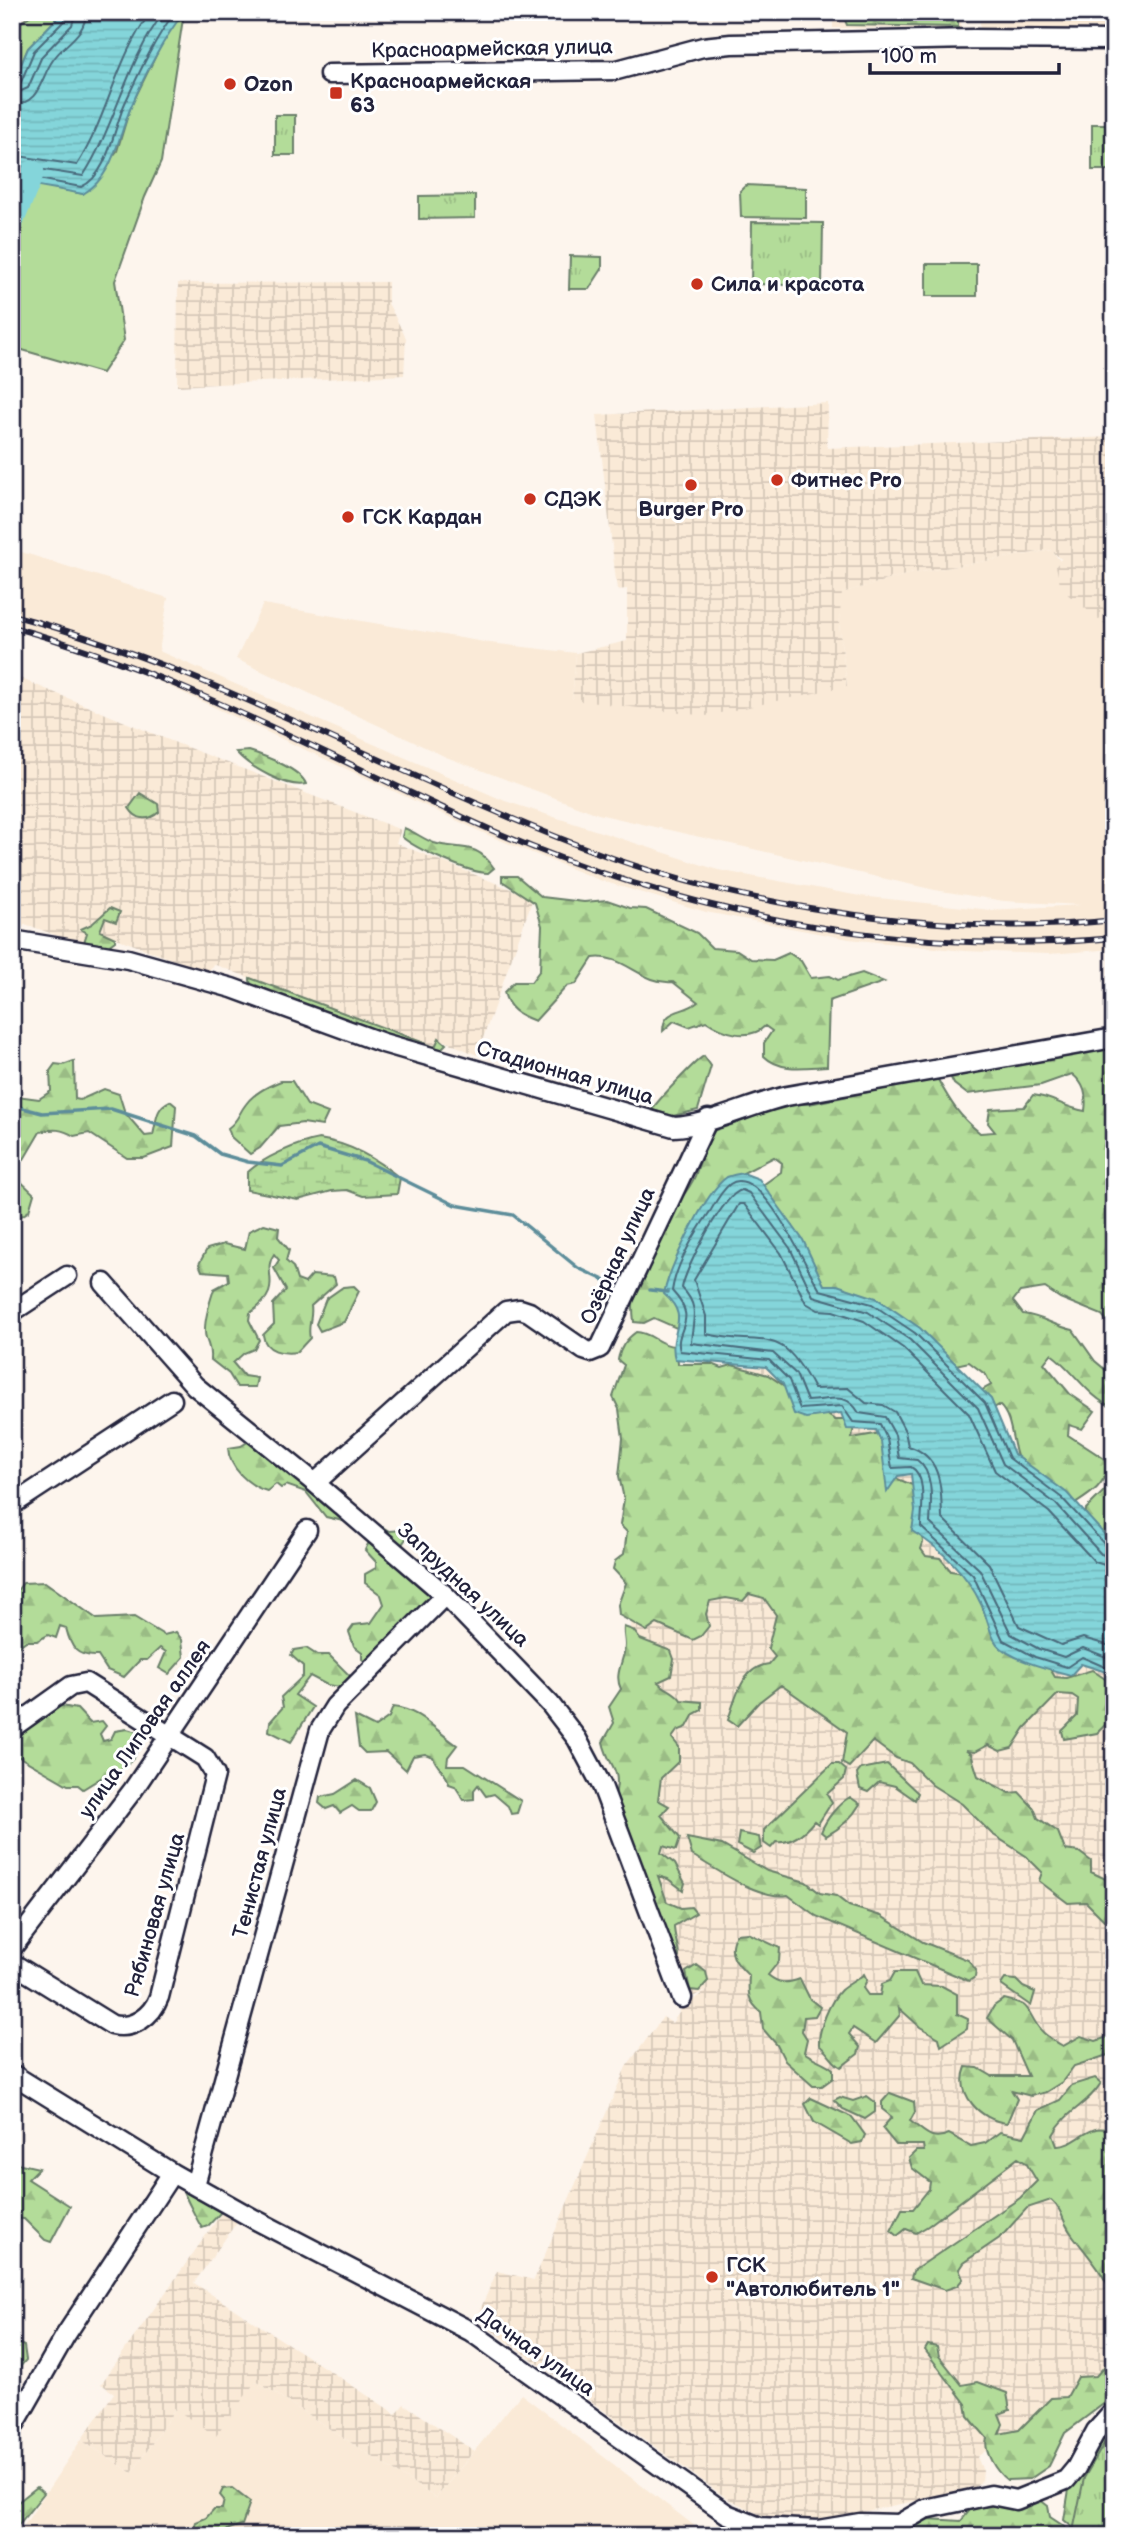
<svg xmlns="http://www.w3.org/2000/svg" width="1126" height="2548" font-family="'Balsamiq Sans',sans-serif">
<defs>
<pattern id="industrial-grid" width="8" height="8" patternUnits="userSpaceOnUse" patternTransform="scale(1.75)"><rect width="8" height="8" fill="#faead7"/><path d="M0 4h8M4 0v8" fill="none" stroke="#d6c8b9"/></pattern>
<pattern id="forest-firs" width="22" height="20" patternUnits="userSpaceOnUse" patternTransform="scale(1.75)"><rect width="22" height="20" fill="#b3dc99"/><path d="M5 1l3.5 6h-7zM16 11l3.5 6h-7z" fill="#9abc85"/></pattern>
<pattern id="wetland-marsh" width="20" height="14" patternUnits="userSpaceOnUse" patternTransform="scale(1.75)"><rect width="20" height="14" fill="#b3dc99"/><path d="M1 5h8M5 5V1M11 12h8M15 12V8" fill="none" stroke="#9abc85"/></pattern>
<pattern id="park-tufts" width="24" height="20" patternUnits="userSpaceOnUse" patternTransform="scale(1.75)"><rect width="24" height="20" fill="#b3dc99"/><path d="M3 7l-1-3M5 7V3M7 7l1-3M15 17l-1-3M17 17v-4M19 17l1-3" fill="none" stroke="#9abc85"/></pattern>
<pattern id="water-rules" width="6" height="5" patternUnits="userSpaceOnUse" patternTransform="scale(1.75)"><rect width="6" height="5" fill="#84d5da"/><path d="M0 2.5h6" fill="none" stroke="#72b7bc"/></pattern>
</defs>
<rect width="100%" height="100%" fill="#fdf5ed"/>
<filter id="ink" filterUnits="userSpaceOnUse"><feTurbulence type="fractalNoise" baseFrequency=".0143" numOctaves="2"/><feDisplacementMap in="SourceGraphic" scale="14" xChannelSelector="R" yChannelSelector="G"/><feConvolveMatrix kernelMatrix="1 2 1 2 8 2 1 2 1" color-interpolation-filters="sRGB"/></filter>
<g filter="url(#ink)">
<path fill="#faead7" d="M833 12H961V29L833 28Z
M980 12H1114V31H980Z
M12 549 168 598 159 651 505 801 718 870 860 896 991 910 1081 905 1004 901 935 890 598 814 446 757 236 659 263 604 490 643 576 653 572 699 847 686 839 624 841 593 909 574 1052 550 1105 623 1114 621V949L1049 954 964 951 849 939 706 912 599 880 490 836 147 676 46 637 12 629Z
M256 2381 436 2498 521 2394 708 2536H17L81 2440 132 2473 175 2409Z"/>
<path fill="url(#industrial-grid)" d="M388 282V303L406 338 404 375 177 386 178 283Z
M828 403 827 448 1114 437V621L1105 624 1061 589 1056 566 1061 559 1051 550 909 574 842 593 839 624 847 686 706 716 572 700 576 653 627 641V589L617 590 597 415Z
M12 675 171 741 401 830 396 843 533 898 477 1055 440 1039 435 1048 213 964 208 973 100 932 83 945 25 924 19 935 12 932Z
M766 1367 783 1384 841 1413 847 1429 876 1430 881 1441 888 1491 898 1476 911 1473 915 1492 912 1531 944 1555 967 1579 1081 1664 1103 1671 1114 1679V2387L994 2445 977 2457 983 2471 982 2481 973 2489 828 2519 799 2521 765 2517 728 2499 476 2319 497 2271 534 2280 626 2067 663 2017 672 2023 683 2007 707 1991 689 1998 639 1852 631 1626 630 1369Z
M223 2211 237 2222 194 2283 396 2414 404 2404 474 2451 436 2498 256 2381 216 2436 175 2409 132 2473 81 2440 114 2393 101 2384Z"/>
<path fill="#b3dc99" stroke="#6a7f6a" stroke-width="2" d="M35 12H63L28 48 12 86V34L16 26Z
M184 12 161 162 145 197 115 281 124 340 102 373 12 347V231L22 207 16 205 12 213V180L30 189 34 184 83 194 117 151 130 108 166 35Z
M746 185 806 188V218L741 217 740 191Z
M926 264H977V296H926Z"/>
<path fill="url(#forest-firs)" stroke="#6a7f6a" stroke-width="2" d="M846 12H958V27L847 25 843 15Z
M249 751C265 756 300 769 306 784 288 789 249 767 236 752Z
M140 793 158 804 159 812C149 821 137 821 129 808Z
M404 828C415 832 423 839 434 843 460 851 475 840 494 868L488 873C469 873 416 849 402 837Z
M502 876H517L542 897 584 902 607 900 630 908 646 909 697 933 712 948 737 950 751 959 773 960 789 953 801 961 811 978 830 976 838 980 862 973 884 982 829 1001 827 1066C805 1067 780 1072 764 1056V1043L772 1031 765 1026C749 1042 722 1032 706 1021L689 1027 674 1021 663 1031C663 1008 684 1014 698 1002L673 982C642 985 623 953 593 958L576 984 567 986 535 1021C519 1015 508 1009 504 992L514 982H531L540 970 542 926 535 903 502 881Z
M110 908 120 912 116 922 105 918 100 931 115 938V941L107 947 83 945 87 933 81 929 92 924Z
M250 978 435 1047 439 1038 446 1044 439 1051H431L269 992C260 991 249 989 250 978Z
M1114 1044V1329L1102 1315 1060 1298 1045 1288 1020 1292 1013 1301 1023 1314C1042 1316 1054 1326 1073 1330L1095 1361 1114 1377V1408C1088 1398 1074 1370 1051 1354L1044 1363 1070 1394 1095 1411 1082 1429 1069 1425 1068 1435 1103 1458 1108 1466C1104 1487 1090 1494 1072 1506 1058 1495 1036 1483 1024 1469 1009 1451 1016 1420 999 1405L989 1411 975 1394 991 1385 986 1375 969 1362 951 1366 833 1299 760 1187 781 1172 782 1163 774 1157 743 1173 729 1189 681 1330 654 1318 644 1323 634 1322C633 1313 632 1304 634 1295 635 1288 641 1283 645 1277 654 1256 658 1231 671 1212 679 1200 690 1189 695 1176 701 1159 706 1136 721 1124 739 1110 787 1102 809 1104L937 1078C951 1103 958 1115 980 1133L995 1132 988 1123 990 1109 1024 1107 1033 1095C1053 1097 1065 1108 1085 1111 1087 1095 1085 1084 1072 1074L1041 1085 967 1094 954 1084 948 1072Z
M704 1056 711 1066 698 1110 673 1116 652 1110C655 1103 697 1059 704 1056Z
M74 1061 75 1099 80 1100 104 1089 119 1094 125 1113 145 1136 153 1135C157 1120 155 1108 170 1101L176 1106 173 1147 144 1158H127L89 1133 74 1136C62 1129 54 1128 40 1132L23 1161 12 1155V1100L17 1096 39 1099 51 1091 50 1071 55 1064 63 1065Z
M281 1081H292L307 1105 328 1113 322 1126 303 1123 279 1126 260 1148 250 1154 231 1137 228 1128C239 1120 238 1114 246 1104 254 1093 268 1086 281 1081Z
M12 1173 34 1194 29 1211 12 1222Z
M264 1224 279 1228 278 1237 289 1250 286 1261 293 1267 297 1280 305 1283 312 1275 334 1277 336 1284 311 1306C313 1318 307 1326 310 1338L297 1352C283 1354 265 1352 263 1335L274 1324 273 1304 286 1290 274 1268 279 1260 274 1254C260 1273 287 1288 250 1313L249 1320 259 1340 254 1349 244 1353 233 1363 244 1376 257 1378 255 1387H237L229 1374 210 1359C211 1349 209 1348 206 1338 202 1326 210 1301 214 1289L229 1281 228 1273 202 1271 199 1264 207 1249 224 1244 245 1249 249 1231Z
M354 1286 359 1291 344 1322 320 1331 316 1324 326 1299 343 1287Z
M636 1332C651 1332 658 1345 674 1346L677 1349 678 1364H712L722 1368 732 1365 768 1375 835 1420H848L854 1426 852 1438 881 1433 893 1477 917 1487 923 1543 921 1549 926 1556 940 1558 951 1571 964 1573 1047 1664 1055 1677 1066 1678 1092 1670 1114 1685V1724L1109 1721 1097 1733 1064 1739 1062 1731 1077 1716 1078 1699 1072 1695 1058 1694 1025 1728 1012 1748 1000 1751 988 1745 975 1752 966 1751 971 1754 978 1776 1009 1793 1019 1792 1034 1808 1038 1818 1058 1832 1065 1850 1079 1852 1091 1861V1872L1114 1883V1930L1086 1902 1068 1903 1039 1881 1042 1872 1026 1856 992 1834 962 1804 932 1785 910 1763 896 1758 873 1741 849 1767 842 1763 847 1732 781 1685 759 1702 737 1726 728 1720C736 1697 742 1667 769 1664L775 1657 768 1648 776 1615 764 1598 749 1594 743 1601 726 1598 710 1601 706 1614 709 1626 701 1636 693 1640 657 1624 647 1631 619 1615 618 1605 626 1583 613 1569 615 1561 624 1554 627 1532 620 1525 624 1499 619 1476 623 1438 619 1409 613 1397 624 1365 618 1360C620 1347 626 1339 636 1332Z
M251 1440 381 1526 389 1531 403 1530 407 1537 401 1546 447 1586 373 1659 366 1662 362 1659V1652L354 1646 349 1632 354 1625 371 1623 384 1604 381 1595 365 1583V1574L376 1568V1562L365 1550 370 1540 352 1523 326 1517 306 1492 286 1485 281 1488 276 1484 267 1491C249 1486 229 1468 228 1448L241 1446Z
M1114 1481V1554L1085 1521 1086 1509Z
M45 1582 97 1619 134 1617 164 1635 176 1632 182 1640 184 1657 169 1674 159 1668 166 1652 160 1648 147 1660H140L124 1677 107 1670 98 1656C76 1657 71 1648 66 1628L60 1626 56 1638 48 1635 37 1641H26L12 1651V1597L23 1583Z
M624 1627 633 1630 640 1639 671 1651 674 1659 671 1676 658 1682C666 1690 675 1691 681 1700L702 1702V1710L694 1714 687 1727 677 1731 672 1738 679 1747V1761L661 1778 658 1800 669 1806 661 1815 680 1838 676 1850 663 1846 661 1853 675 1864 685 1883 683 1890 668 1879 658 1876 667 1902 681 1908 691 1907 696 1913 674 1926C674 1937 679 1947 679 1957L672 1960 614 1799C623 1767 609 1769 603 1742L614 1723 609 1707 621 1689C613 1674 625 1660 625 1645 625 1639 623 1634 624 1627Z
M306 1648 317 1655H329L354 1680 348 1688 327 1685 310 1676 295 1695 313 1707 291 1742 269 1731 270 1722 283 1707 281 1697 303 1676V1666L291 1655 294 1650Z
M62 1706 77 1709 90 1723 102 1721 106 1726 100 1734 103 1741 111 1739 115 1731 127 1729 138 1732 141 1739 134 1758 107 1781 101 1778 83 1789 78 1785H68L16 1755C8 1733 25 1719 46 1716L51 1708Z
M393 1707C422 1710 435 1731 457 1745L448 1757 447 1765H465L521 1801 517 1813 511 1814 508 1806 494 1794 486 1796 478 1785 474 1790V1799L464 1800 455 1786 449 1784C447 1772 437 1769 433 1757L425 1754 413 1756 406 1770 386 1752 365 1753 359 1747 355 1717 375 1727 389 1717Z
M832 1764H839L846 1770 844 1779 827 1794 832 1802 818 1824 814 1821C805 1832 791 1844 776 1842L771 1848 764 1843V1830Z
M887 1764 918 1793 915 1800 895 1786 879 1782 868 1792 860 1789 857 1774 861 1769Z
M357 1780 370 1788 376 1802 371 1811H359L352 1806 340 1813 334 1806 326 1809 319 1803 320 1797 335 1794Z
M850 1797 860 1804C852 1818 841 1828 826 1836L821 1832C826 1819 838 1804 850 1797Z
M739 1833 759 1837 761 1848 753 1853 737 1845Z
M687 1838 722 1845 767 1871 806 1882 820 1893 836 1896 849 1906 881 1916 923 1942 968 1960 976 1970 975 1977 969 1981 816 1916 788 1895C760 1900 717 1870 692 1855Z
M748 1933 780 1948 779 1961 768 1975C779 1984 786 1984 800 1979L810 1999 820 2007 815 2016 804 2017 802 2031 807 2039 804 2052C814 2060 824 2061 833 2069V2078L822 2086H813L785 2061 777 2045 763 2029 761 2012C747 2001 748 1992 749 1976 735 1963 726 1952 736 1934Z
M697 1965 706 1972 708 1981 699 1991 690 1990 686 1972Z
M895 1972H915L921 1985 942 1986 957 1994V2014L968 2019 967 2029 941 2046 939 2038 920 2027 899 2008 900 2015 876 2043 853 2028 849 2034 860 2047 858 2054 841 2067C832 2062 828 2052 819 2045 818 2030 830 2001 841 1990 848 1984 857 1980 864 1974L867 1980 863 1988 868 1995H880L882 1984 890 1981Z
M1005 1979 1016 1980 1023 1987 1035 1992 1031 2006 1001 1985Z
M1004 1999C1031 2005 1024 2005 1037 2025 1042 2034 1054 2041 1063 2046L1081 2036 1096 2041 1114 2035V2061L1108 2055 1074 2066 1062 2082 1046 2092 1031 2096 1012 2091 1017 2099 1007 2123C980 2120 955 2094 966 2067L978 2068 992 2076H1028L1012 2040 987 2018 994 2006Z
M1095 2078 1101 2083C1087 2106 1067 2109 1053 2135L1057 2146C1077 2147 1094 2116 1114 2134V2297C1102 2270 1087 2255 1071 2233 1062 2221 1063 2210 1051 2200L1027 2208 1001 2237 963 2263 959 2269 963 2279 957 2286 945 2290 911 2278 913 2271 1020 2198 1037 2181 1026 2163 1018 2158 928 2226 916 2233 906 2229 897 2236 891 2231 902 2209H913L929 2189 930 2182 912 2168 909 2158 916 2151H924L923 2145H896L882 2128 892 2117 882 2109V2102L890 2093 914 2102 915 2112 910 2121C925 2131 930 2142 949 2134L971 2146 985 2143 1000 2132 1024 2137 1038 2110 1060 2100 1072 2085Z
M867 2096 875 2102V2112L865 2119 843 2109 834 2100 840 2097 853 2101Z
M811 2098 852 2117 865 2135 862 2142 852 2144 814 2122 805 2104Z
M12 2162 39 2168 28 2179 70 2206 51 2242 45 2240 24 2219 12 2218Z
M187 2187 223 2210 208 2226 202 2228C198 2222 186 2198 183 2191Z
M12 2341 24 2346 26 2360 18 2369 19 2378 14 2386Z
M928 2345 937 2347 939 2356 962 2385 978 2382 1007 2393 1010 2410 999 2414 1003 2424 999 2434 1019 2430 1051 2398 1067 2397 1078 2377 1096 2376 1114 2356V2396L1065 2433 1049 2466 1030 2479 1007 2480C996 2472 983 2451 987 2438L968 2416 966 2404 925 2350Z
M1114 2415V2536H1073L1071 2526 1064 2520 1070 2483Z
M37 2487 44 2493 12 2533V2501L18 2502Z
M232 2488 250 2502 242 2525 229 2529 221 2536H192L196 2522 206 2518 214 2509H222L224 2500 220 2495 223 2489Z
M1039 2499 1048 2506 1050 2517 1065 2527 1068 2536H898L928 2519 961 2521 974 2505Z"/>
<path fill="url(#wetland-marsh)" stroke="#6a7f6a" stroke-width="2" d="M319 1139C350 1143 376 1159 400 1178L397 1194 363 1196 347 1190 332 1191 298 1200 247 1190V1173C262 1158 297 1143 319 1139Z"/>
<path fill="url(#park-tufts)" stroke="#6a7f6a" stroke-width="2" d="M275 115H295V155H275Z
M1092 124H1114V170H1092Z
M475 195V218L419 219V196Z
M752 222 823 223 822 286 751 284Z
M570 256 602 257V269L589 289H569Z
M1114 2427V2536H1072L1084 2478Z"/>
<path fill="url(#water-rules)" stroke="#5d8d9a" stroke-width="2" d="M63 12H184C162 41 145 74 131 107 118 137 114 176 83 194L34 185 25 200 19 197 24 185 12 180V86L28 48Z
M743 1173 759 1179 803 1240 824 1285H837L876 1298 920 1328 991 1399 1014 1454 1067 1493 1114 1545V1679L1103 1671 1081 1664 1071 1675C1052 1670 1010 1660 997 1644 989 1634 987 1616 981 1604 967 1574 941 1549 912 1531L915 1511 911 1474 898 1476 887 1492 881 1441 876 1430 847 1429 841 1413 806 1418 794 1414 783 1384 766 1367 675 1359C667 1331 693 1319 664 1294 669 1268 705 1192 727 1177 731 1175 739 1174 743 1173Z"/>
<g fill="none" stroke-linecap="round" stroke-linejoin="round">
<path stroke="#496a7b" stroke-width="2" d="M12 86 21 82 34 51 65 20 67 12
M12 95 28 88 42 56 72 25 76 12
M12 105C41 104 40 78 53 60 64 43 86 35 86 12
M12 155 77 165C108 117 116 58 151 12
M12 165 83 176C116 125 126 62 164 12
M12 174 81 187C108 176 114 127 125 103 140 71 154 40 175 12
M1114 1549 1106 1546 1062 1498 1009 1458 985 1403 915 1333 872 1304 820 1290C807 1271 762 1162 730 1184 722 1190 716 1201 711 1210 695 1233 676 1263 672 1291 701 1322 673 1328 680 1351L769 1360 789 1380 800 1409 842 1406 853 1422 880 1424 887 1439 892 1468 911 1467C928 1476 921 1511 921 1527L973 1575 1003 1640 1035 1657 1067 1667 1082 1657 1114 1671
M1114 1558 1101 1554 1056 1504 1003 1464 978 1408 910 1340 868 1312 813 1296 790 1248 749 1193 742 1190C723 1194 685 1269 682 1288 701 1308 692 1321 691 1343L773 1353 796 1374 807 1401C829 1401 846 1390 859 1413L885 1417 895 1435 899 1458 917 1460C935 1473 931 1503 930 1523L980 1570 1011 1634 1039 1649 1064 1657 1083 1648 1114 1660
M1114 1568 1095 1562 1049 1512 995 1471 969 1414 903 1348 864 1321 833 1311 818 1310 806 1303 781 1253 744 1204H739L694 1280 706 1316V1334C766 1348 779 1321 814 1389L848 1388 866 1403 883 1405 895 1412 905 1431 908 1446C942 1456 941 1487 942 1518L989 1564 1019 1626 1061 1645 1083 1638 1114 1647"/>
<path stroke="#5d8d9a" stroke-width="3.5" d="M12 1092 19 1107 42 1113 111 1109 196 1136 220 1154 248 1162 282 1166 318 1147 365 1161 455 1205 513 1215 578 1268 619 1287
M650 1290 668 1292"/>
<path stroke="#84d5da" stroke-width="23" d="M12 222 33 172"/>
<defs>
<path id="minor" d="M329 74 617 70 703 47 731 44 973 39 1114 40
M12 940 128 959 232 988 383 1043 674 1127C708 1126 751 1104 787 1096L1114 1038
M104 1283 195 1386 315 1483 445 1595 550 1704 577 1739 602 1786 682 1998
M12 1312 67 1276
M315 1483 506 1311 520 1309 529 1312 584 1350 590 1352 600 1348 708 1119
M12 1505 172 1400
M12 1728 71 1686 86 1683 205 1758 215 1775 159 1997C152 2016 133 2030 112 2025L12 1963
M12 1948 133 1790 307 1530
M12 2074 172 2173 254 2219 470 2331 727 2514 760 2527 818 2530 860 2523 899 2524 925 2509 991 2495 1016 2500 1066 2480 1076 2468 1096 2431 1114 2411
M195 2185 320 1730 335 1706 445 1595
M12 2429 65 2336 172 2173"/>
</defs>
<use href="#minor" stroke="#22223b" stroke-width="23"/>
<use href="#minor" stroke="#fff" stroke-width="18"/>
<defs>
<path id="rail" d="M12 615C218 670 405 782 604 855 755 910 955 938 1114 920
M12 627C179 673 332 759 489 829 683 914 902 958 1114 938"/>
</defs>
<use href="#rail" stroke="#22223b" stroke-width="6"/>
<use href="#rail" stroke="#fff" stroke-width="3.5" stroke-dasharray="10" stroke-linecap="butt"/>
</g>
</g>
<g fill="#c8321e" stroke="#fff" stroke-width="2.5">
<circle cx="230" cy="84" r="7"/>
<rect x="329" y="86" width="14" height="14" rx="3.5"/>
<circle cx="697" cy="284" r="7"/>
<circle cx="777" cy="480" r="7"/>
<circle cx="691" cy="485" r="7"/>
<circle cx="530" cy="499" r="7"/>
<circle cx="348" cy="517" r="7"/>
<circle cx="712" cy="2277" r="7"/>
</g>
<g text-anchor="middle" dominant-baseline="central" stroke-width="6" stroke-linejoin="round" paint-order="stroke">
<g font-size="21" fill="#22223b" stroke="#fff">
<text transform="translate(492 49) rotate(-1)">Красноармейская улица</text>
<text transform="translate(565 1073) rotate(16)">Стадионная улица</text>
<text transform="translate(618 1256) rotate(-65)">Озёрная улица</text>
<text transform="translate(463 1585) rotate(43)">Запрудная улица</text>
<text transform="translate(145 1729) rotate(-55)">улица Липовая аллея</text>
<text transform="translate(260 1863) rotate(-75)">Тенистая улица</text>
<text transform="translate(155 1915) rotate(-74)">Рябиновая улица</text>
<text transform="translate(536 2352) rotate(35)">Дачная улица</text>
</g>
<g font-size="21" font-weight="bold" fill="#22223b" stroke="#fff" text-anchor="start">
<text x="350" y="81">Красноармейская<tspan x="350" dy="24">63</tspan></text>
<text x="244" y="84">Ozon</text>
<text x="711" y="284">Сила и красота</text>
<text x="791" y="480">Фитнес Pro</text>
<text x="544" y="499">СДЭК</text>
<text x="691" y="509" text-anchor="middle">Burger Pro</text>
<text x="362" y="517">ГСК Кардан</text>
<text x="726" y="2265">ГСК<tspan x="726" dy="24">"Автолюбитель 1"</tspan></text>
</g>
</g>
<rect width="1126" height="2548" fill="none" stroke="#fff" stroke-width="42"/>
<rect x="21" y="21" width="1084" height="2506" fill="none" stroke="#22223b" stroke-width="2.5" filter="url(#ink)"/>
<path d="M870 63v10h189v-10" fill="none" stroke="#22223b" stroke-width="3.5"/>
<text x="881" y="63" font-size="21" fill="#22223b" stroke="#ffffff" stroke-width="5" paint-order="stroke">100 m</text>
</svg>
